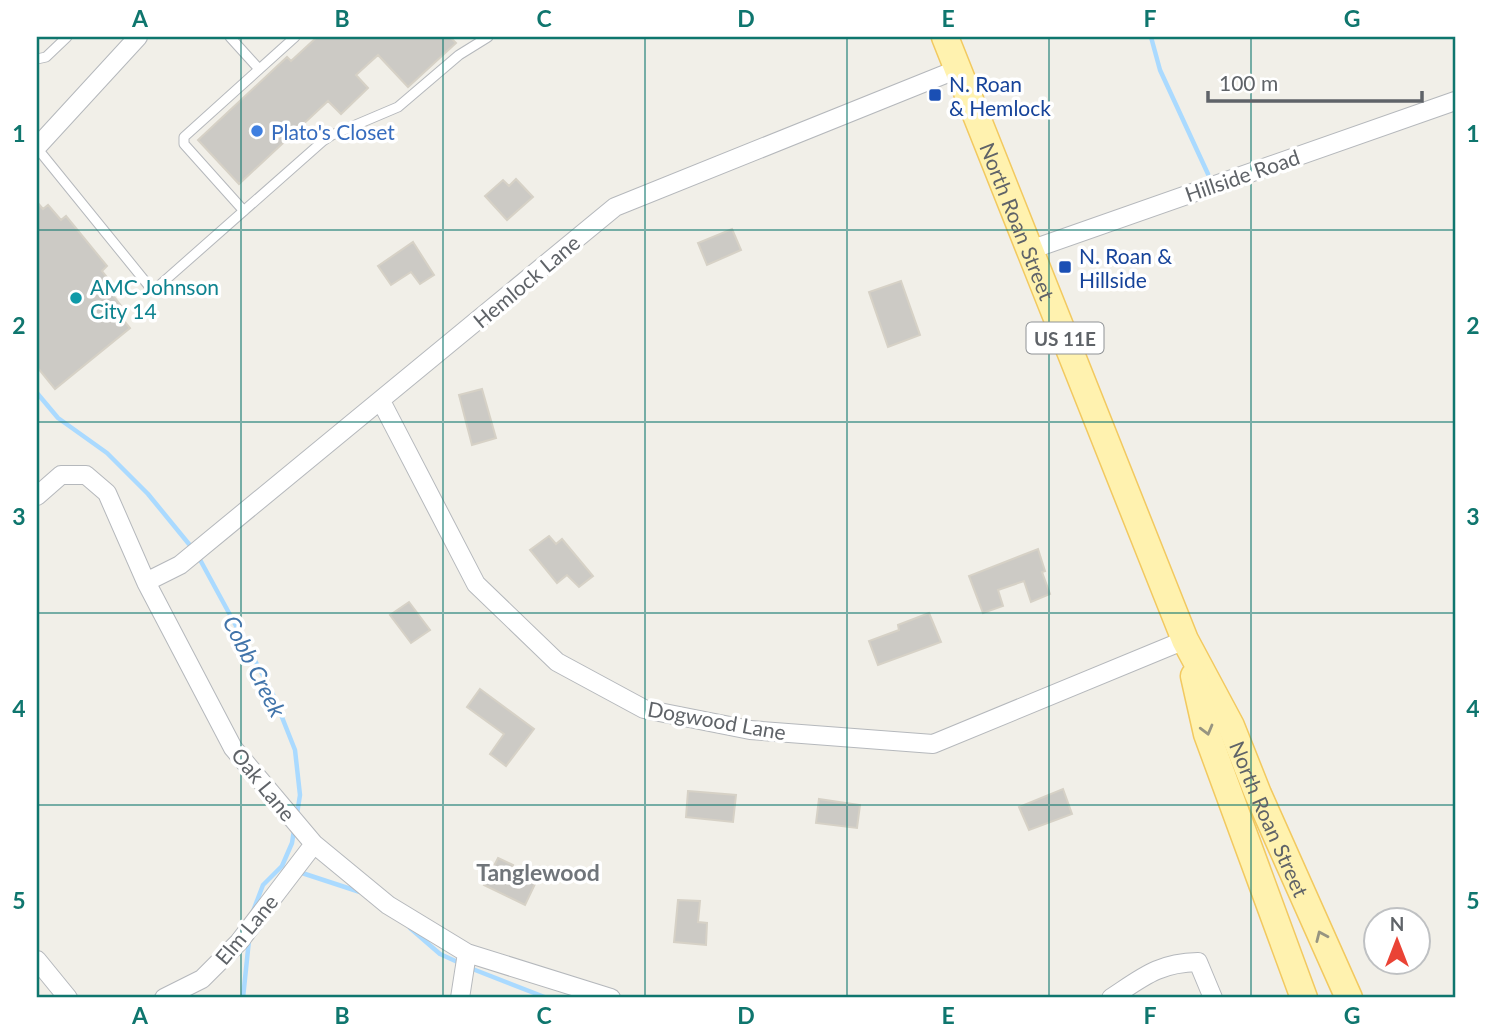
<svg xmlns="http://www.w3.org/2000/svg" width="1492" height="1035" font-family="Lato,sans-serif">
<rect width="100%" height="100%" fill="#f1efe8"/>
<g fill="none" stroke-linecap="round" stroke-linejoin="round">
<path stroke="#aadaff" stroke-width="4.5" d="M1151 37 1160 70 1208 174
M37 393 58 418 107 453 148 494 193 549
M198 556 272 692 295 750 300 795 297 814
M299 872 360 892
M252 914 263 885 282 866 292 843 294 830
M410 928 440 954 462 964
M470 968 547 998
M243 998 249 940"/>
</g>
<path fill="#cccac5" stroke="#d6d1c6" stroke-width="2" d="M317 37H450L456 43 408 87 378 55 356 75 368 88 341 114 328 101 239 184 198 140 287 57 291 61Z
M516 179 533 197 507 220 485 196 503 180 509 186Z
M37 202 43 209 48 205 61 220 66 216 107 266 102 271 114 286 109 290 122 307 116 311 130 328 55 389 37 367Z
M732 229 741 250 707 265 698 243Z
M413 242 434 275 420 284 411 272 391 285 378 266Z
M901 281 920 335 888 347 869 292Z
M482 389 496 438 472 445 459 395Z
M549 536 556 544 562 539 593 576 579 587 567 575 557 583 530 550Z
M1038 549 1045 571 1042 572 1050 594 1031 602 1024 581 998 590 1003 606 983 613 969 576Z
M409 602 430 630 411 643 390 615Z
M929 613 941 642 878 665 869 641 899 630 898 625Z
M480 689 534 729 506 766 490 754 504 734 467 707Z
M1063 789 1072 814 1029 830 1019 807Z
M688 791 736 795 733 822 686 817Z
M819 799 860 805 857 828 816 823Z
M498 858 513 865 510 872 535 884 525 905 484 885Z
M678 900 700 901 698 922 707 923 706 945 674 942Z"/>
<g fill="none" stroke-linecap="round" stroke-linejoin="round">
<defs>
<path id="service" d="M230 37 259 69
M37 59 46 57 67 37
M37 148 153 291 323 141 332 135 398 107 459 55 488 37
M244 211 184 144V137L295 37"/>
<path id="minor" d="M37 147 138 37
M1030 250 1455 101
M381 401 476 584 557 662 644 709 750 730 933 744 1185 640
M37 496 61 475H86L107 493 146 582 233 748 314 844 388 905 467 953 611 998
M146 582 180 565 615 207 958 69
M37 960 68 998
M164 998 202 979 239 942 314 844
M460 998 467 953
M1111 998C1143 977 1158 963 1198 962L1213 998"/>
<g id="primary">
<path id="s1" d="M945 37 1185 640 1231 726 1258 794 1349 998"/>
<path d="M1194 676 1207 734 1304 998"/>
</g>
</defs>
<use href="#service" stroke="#b5b8bc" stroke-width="11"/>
<use href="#minor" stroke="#b5b8bc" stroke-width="20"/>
<use href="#primary" stroke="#f2c960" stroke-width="29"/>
<use href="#service" stroke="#fff" stroke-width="9"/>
<use href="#minor" stroke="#fff" stroke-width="18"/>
<use href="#primary" stroke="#fff2af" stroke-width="26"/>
</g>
<defs><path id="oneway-chevron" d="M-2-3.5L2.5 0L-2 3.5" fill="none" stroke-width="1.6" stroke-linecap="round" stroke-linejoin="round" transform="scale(1.75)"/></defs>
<g stroke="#979581">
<use href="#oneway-chevron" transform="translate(1207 730) rotate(75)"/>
<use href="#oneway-chevron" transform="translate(1321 936) rotate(-114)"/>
</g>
<path fill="none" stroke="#0f766e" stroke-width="2" stroke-opacity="0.55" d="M241 37V998M443 37V998M645 37V998M847 37V998M1049 37V998M1251 37V998M37 230H1455M37 422H1455M37 613H1455M37 805H1455"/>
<g fill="#1a4fb4" stroke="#fff" stroke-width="2.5">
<rect x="928" y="88" width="14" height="14" rx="3.5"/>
<rect x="1058" y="260" width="14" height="14" rx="3.5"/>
</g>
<circle fill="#3f7fe0" stroke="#fff" stroke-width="2.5" cx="257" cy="131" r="7"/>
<circle fill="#0f9aa8" stroke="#fff" stroke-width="2.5" cx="76" cy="298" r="7"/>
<g text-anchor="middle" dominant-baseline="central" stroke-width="7" stroke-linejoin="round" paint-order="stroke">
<rect fill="#fff" stroke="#8f9295" stroke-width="2" x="1026.5" y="322.5" width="77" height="31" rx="5"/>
<g font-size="19" font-weight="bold" fill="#5f6368">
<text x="1065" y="338">US 11E</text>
</g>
<g font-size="21" fill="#164399" stroke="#fff" text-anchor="start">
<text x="949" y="83">N. Roan<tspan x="949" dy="24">&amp; Hemlock</tspan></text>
<text x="1079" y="255">N. Roan &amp;<tspan x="1079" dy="24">Hillside</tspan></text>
</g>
<g font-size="21" fill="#366cbe" stroke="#fff" text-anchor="start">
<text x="271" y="131">Plato's Closet</text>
</g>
<g font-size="21" fill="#5f6368" stroke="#fff">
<text transform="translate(1242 175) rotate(-19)">Hillside Road</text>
<text stroke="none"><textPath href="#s1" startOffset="198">North Roan Street</textPath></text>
<text transform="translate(526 281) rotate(-40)">Hemlock Lane</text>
<text transform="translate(717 720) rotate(10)">Dogwood Lane</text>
<text transform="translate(264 784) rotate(51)">Oak Lane</text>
<text stroke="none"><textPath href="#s1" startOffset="847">North Roan Street</textPath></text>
<text transform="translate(246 929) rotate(-50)">Elm Lane</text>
</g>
<g font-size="21" fill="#0d838f" stroke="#fff" text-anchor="start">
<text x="90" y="286">AMC Johnson<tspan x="90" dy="24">City 14</tspan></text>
</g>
<g font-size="23" font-style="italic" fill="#4174aa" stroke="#fff">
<text transform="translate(255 666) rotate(63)">Cobb Creek</text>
</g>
<g font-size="23" font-weight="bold" fill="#70757a" stroke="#fff">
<text x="538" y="872">Tanglewood</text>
</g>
</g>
<rect width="1492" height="1035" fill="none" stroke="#ffffff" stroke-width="77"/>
<g transform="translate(1397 941)"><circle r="33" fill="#ffffff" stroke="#bfc1c3" stroke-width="2"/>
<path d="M0-5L12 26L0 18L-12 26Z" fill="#ea4335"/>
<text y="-10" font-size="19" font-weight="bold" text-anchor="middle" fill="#5f6368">N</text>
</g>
<path d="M1208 91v10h214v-10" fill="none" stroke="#5f6368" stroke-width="3.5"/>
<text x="1219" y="91" font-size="21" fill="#5f6368" stroke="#ffffff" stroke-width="5" paint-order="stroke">100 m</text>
<rect x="38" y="38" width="1416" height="958" fill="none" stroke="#0f766e" stroke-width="2.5"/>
<g font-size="23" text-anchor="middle" font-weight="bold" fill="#0f766e">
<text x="140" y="27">A</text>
<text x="342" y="27">B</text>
<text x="544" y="27">C</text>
<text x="746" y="27">D</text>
<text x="948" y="27">E</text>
<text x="1150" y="27">F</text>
<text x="1352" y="27">G</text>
<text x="19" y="142">1</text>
<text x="1473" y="142">1</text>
<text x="19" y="334">2</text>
<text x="1473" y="334">2</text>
<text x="19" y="525">3</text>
<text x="1473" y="525">3</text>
<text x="19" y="717">4</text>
<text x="1473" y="717">4</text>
<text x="19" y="909">5</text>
<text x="1473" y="909">5</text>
<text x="140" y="1024">A</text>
<text x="342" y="1024">B</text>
<text x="544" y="1024">C</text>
<text x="746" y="1024">D</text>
<text x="948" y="1024">E</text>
<text x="1150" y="1024">F</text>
<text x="1352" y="1024">G</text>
</g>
</svg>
